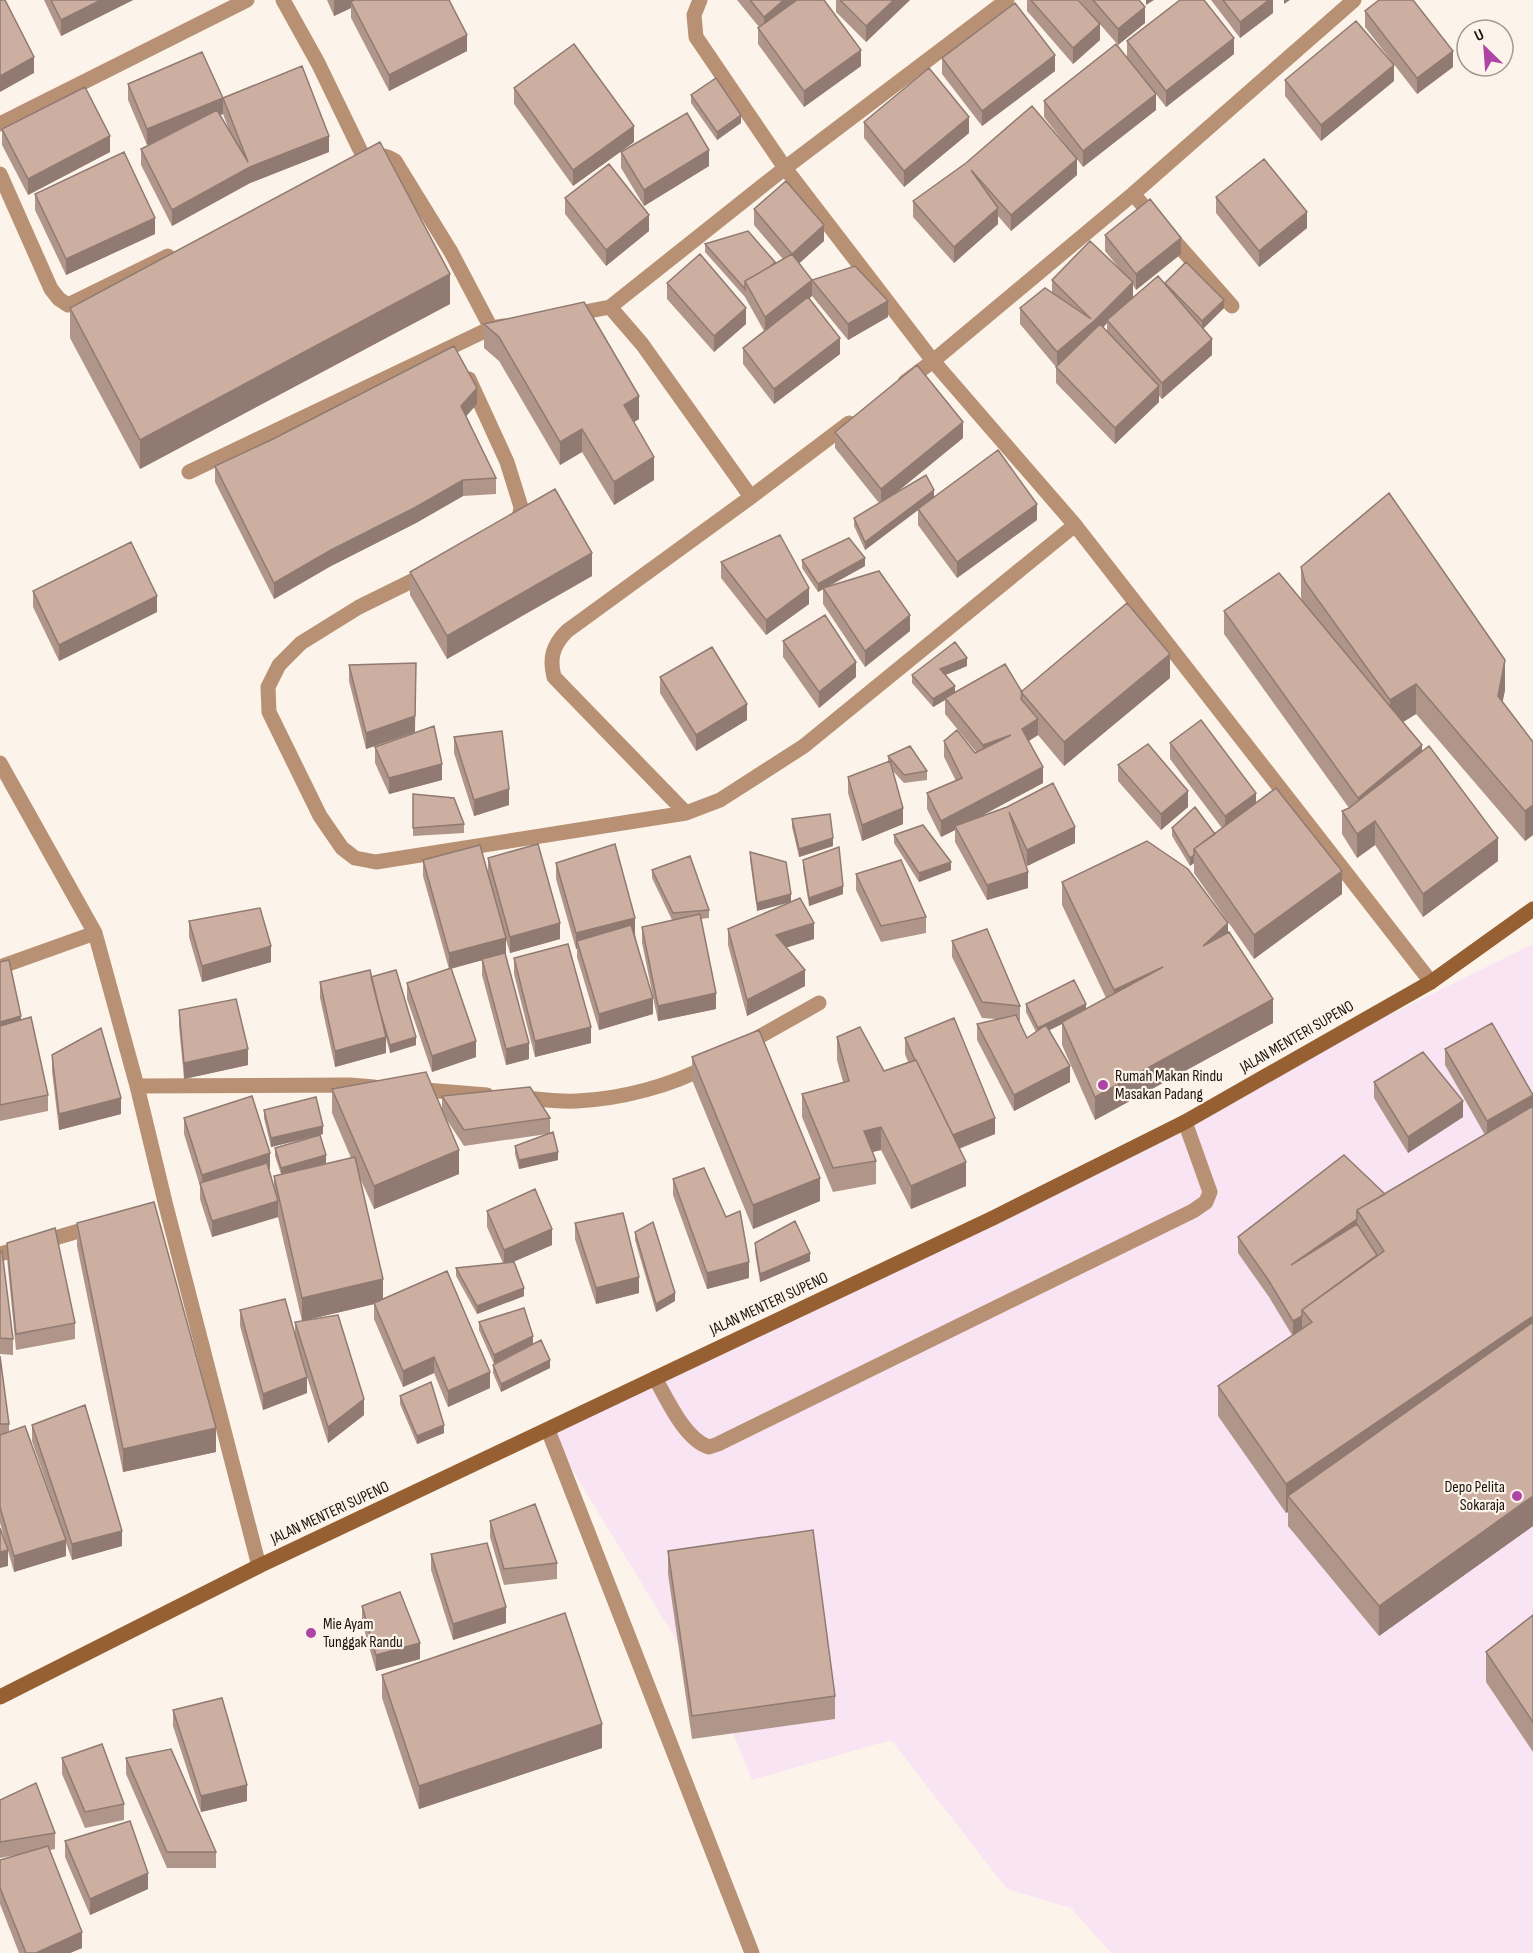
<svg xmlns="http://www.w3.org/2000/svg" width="1533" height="1953" font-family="'Sofia Sans Condensed',sans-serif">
<rect width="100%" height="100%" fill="#fcf4ea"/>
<path fill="#f9e4f3" d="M1533 944V1953H1111L1071 1908 1007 1889 891 1740 752 1780 733 1733 548 1430Z"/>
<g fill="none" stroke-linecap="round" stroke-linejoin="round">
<path stroke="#b89174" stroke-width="15" d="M655 1378C667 1399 685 1440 709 1447L718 1444 1193 1211 1206 1202 1210 1192 1185 1122
M548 1430 752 1953"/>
<path stroke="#b89174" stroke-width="15" d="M283 0 318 63 364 158C376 154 385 154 395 161L451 252 491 328
M700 0 694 15 696 37 785 168 933 361 905 382
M1354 0 1133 194 933 361 1075 525 1431 982
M0 124 247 0
M0 174 51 289 59 299 68 305 168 256
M1133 194 1232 306
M569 315 610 307
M469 379 507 462 521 507 519 519 514 525
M849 423 751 497 642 344 610 307 785 168 1007 0
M189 472 491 328 504 326
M428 573 359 607 301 643 279 665 268 687 269 712 320 816 342 848 355 858 376 862 686 813 720 800 804 746 1075 525
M0 763 95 933 137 1086 166 1206 259 1566
M686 813 554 677C549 658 553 645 567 631L751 497
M0 967 95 933
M743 1046 819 1003
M137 1086 350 1085 374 1087
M413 1089 487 1095
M517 1097C537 1099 558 1102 577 1101 620 1099 672 1086 709 1065
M0 1254 96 1226"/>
<path stroke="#976032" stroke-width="15" d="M0 1697 259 1566 993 1218 1185 1122 1431 982 1533 909"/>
</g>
<path fill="#b0968a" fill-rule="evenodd" d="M44 0H133L61 36Z
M327 0H449L467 51 389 91 351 18V8L334 16Z
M737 0H824L861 66 804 107 758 44V28L759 27Z
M836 0H910L866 42 836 12Z
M1027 0H1078L1100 40 1073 64 1027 11Z
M1079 0H1139L1145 23 1118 45Z
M1211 0H1273V13L1240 38Z
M1365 11 1453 67 1417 94 1365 27Z
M1127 41 1234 54 1166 107 1127 57Z
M942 58 1055 71 982 126 942 74Z
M1285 80 1394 81 1321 141 1285 96Z
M128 84 223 114 220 115 229 130 223 114V98L329 152 250 183 172 226 141 165V149L160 139 147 145 128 100Z
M514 88 634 142 573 186 514 104Z
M691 95 741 123 717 140 691 103Z
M1044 101 1156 110 1083 167 1077 159V175L1011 231 998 216V224L954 263 913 217V201L966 163 1072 153 1044 117Z
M864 122 969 133 904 187 864 138Z
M2 129 110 152 28 195 2 145Z
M621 152 709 166 644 206 621 168Z
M35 194 155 234 66 275 35 210Z
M1216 197 1307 228 1259 267 1216 213Z
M565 198 649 231 606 266 565 214Z
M754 209 824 241 799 263 812 296 809 298 840 354 774 404 743 364V348L764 331 745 297 705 252V244L775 264 783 259 754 225Z
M1105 235 1181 254 1136 290 1133 285V298L1165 284 1224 308 1203 328 1212 355 1162 399 1159 396V402L1115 444 1056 383V367L1020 324V308L1052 293V280L1123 273 1105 251ZM1107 323V332L1103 328Z
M812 280 888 317 848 340 812 296Z
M667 283 746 324 714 352 667 299Z
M450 304 140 469 70 338V308Z
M484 324 639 419 634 422 654 480 614 505 582 452 560 465 499 361 484 348Z
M477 404 466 416 496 478V494L463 496 416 523 331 566 274 599 215 482V466Z
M835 432 963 438 897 492 934 497 1037 520 957 578 918 525V510L865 550 854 526V518L879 503 835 448Z
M802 560 865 566 829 586 910 631 865 667 823 604V589L818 592 802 568Z
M721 562 809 604 766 635 721 578Z
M1301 567 1505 690 1502 702 1533 742V835L1525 841 1416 714 1403 722 1422 752 1498 861 1423 917 1375 845 1357 858 1342 834V811L1349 808 1224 634V611L1302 601 1301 597Z
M410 572 592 576 447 659 410 595Z
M33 591 157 612 59 661 33 607Z
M783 641 856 677 819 708 783 657Z
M349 665 415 732 366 749 349 681Z
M967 666 946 675 955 693 1022 692 1170 678 1064 766 1038 735 1029 741 1043 783 981 816 1007 807 1075 843 1027 866 1022 855 1028 888 987 900 955 842V830L941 837 927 809V793L956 781 944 757V741L975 753 976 752 945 714V700L933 707 912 683V675Z
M660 677 747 720 696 751 660 693Z
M454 737 509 805 474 816 454 753Z
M1170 743 1256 803 1342 894 1254 959 1194 873V863L1190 866 1172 836V828L1215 834 1222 828 1170 759Z
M375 747 442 780 389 794 375 763Z
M888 756 927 771V780L904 783 892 770 903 824 862 841 848 793V777L888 762Z
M1118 765 1188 807 1161 830 1118 781Z
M413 794 464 824V833L413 836Z
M792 819 833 846 799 857 792 827Z
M894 835 951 870 919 882 894 843Z
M750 852 786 862 757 911 750 860Z
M488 858 560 939 510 953 506 940V954H505L529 1059 506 1065 482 975V960L451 969 476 1057 432 1072 407 999V983L449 969 423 876V860L488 873Z
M803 860 843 894 809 906 803 868Z
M556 863 635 934 653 1014 599 1030 577 957V949H576L556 879Z
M652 870 709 910V918L701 919 716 1009 658 1021 642 943V927L672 920 652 878Z
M856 874 926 917V933L881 942 856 890Z
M1062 882 1228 933 1273 1023 1095 1120 1062 1045V1024L1049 1030 1070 1082 1014 1111 977 1040V1024L997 1019 982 1018 952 957V941L1020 1006V1022H1019L1027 1038 1036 1032 1026 1012V1004L1086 1009 1106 998 1062 905Z
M189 921 271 962 202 982 189 937Z
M728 929 814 939 786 947 805 986 747 1016 728 945Z
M514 958 591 1043 535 1057 514 974Z
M0 962 48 1095V1111L0 1121Z
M371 977 416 1045 390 1053 386 1038V1053L335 1067 320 998V982Z
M179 1010 248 1065 184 1079 179 1026Z
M837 1037 884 1071 908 1062 905 1054V1038L995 1134 959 1149 966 1186 911 1209 881 1150 872 1152 876 1161V1184L833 1192 802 1117V1094L843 1082 837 1060Z
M1445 1049 1533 1094V1526L1379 1636 1288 1526V1512L1286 1513 1218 1416V1386L1292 1335 1269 1297 1238 1253V1237L1385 1193 1485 1135 1445 1065Z
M52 1055 121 1114 59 1130 52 1071Z
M692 1057 820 1201 753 1229 692 1080Z
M1374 1082 1463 1117 1408 1153 1374 1098Z
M332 1089 442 1111V1096L550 1118V1133L558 1160 519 1169 515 1154V1146L547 1134 464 1146 443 1114 459 1174 374 1209 360 1178 383 1299 490 1388 448 1407 434 1373 403 1387 374 1319V1304L302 1321 278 1217 212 1237 200 1199V1186L184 1134V1118L270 1169H269L274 1187V1176L281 1174 275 1156V1148L316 1136 271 1147 264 1118V1110L323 1134 320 1135 326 1163 313 1167 351 1158 332 1113Z
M673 1179 749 1278 707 1289 673 1195Z
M487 1211 552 1245 513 1262 524 1296 477 1314 456 1276V1268L503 1263 487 1227Z
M77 1223 216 1452 123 1472 77 1246Z
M575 1223 639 1293 596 1304 575 1239Z
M635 1232 675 1301 656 1312 635 1240Z
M7 1243 75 1323V1339L16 1350 7 1258Z
M755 1243 810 1261 760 1282 755 1252Z
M0 1252 13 1339V1355L0 1354Z
M524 1308 494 1364 479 1330V1322Z
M240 1310 295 1336V1322L364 1415 328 1443 307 1377V1393L263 1410 240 1326Z
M0 1356 9 1424V1432L55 1508 32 1441V1425L122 1546 72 1560 66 1543V1556L14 1572 0 1523Z
M493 1365 550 1368 501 1392 493 1373Z
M400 1396 444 1433 417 1444 400 1404Z
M490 1521 557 1563V1579L504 1585 490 1537Z
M668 1551 835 1696V1719L692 1739 668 1574Z
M431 1554 506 1623 453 1640 431 1570Z
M362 1606 420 1659 376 1671 362 1622Z
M1533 1615V1752L1486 1682V1652Z
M382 1675 602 1748 419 1809 382 1698Z
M173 1710 247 1801 201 1812 173 1726Z
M62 1758 124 1804V1820L85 1828 62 1774Z
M126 1758 216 1852V1868H167L126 1774Z
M0 1800 55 1833V1849L50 1850 82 1948 70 1953H19L0 1904V1860L16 1855 0 1858Z
M65 1841 148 1889 90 1915 65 1857Z"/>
<path fill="#907a71" d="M101 0H133L61 36V20Z
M334 0H370L351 2V8L334 16Z
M784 0H804L764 33V17Z
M894 0H910L866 42V26Z
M1146 0H1154L1146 5Z
M1269 0H1273V13L1240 38V22Z
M1284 0H1290L1284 4Z
M1145 7V23L1118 45V29Z
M1100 24V40L1073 64V48Z
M467 35V51L389 91V75Z
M1234 38V54L1166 107V91Z
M861 50V66L804 107V91Z
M1453 51V67L1417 94V78Z
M1055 55V71L982 126V111Z
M34 57V73L0 92V76Z
M1394 65V81L1321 141V125Z
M1156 94V110L1083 167V151Z
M223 98V114L147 145V129Z
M741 115V123L717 140V132Z
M969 117V133L904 187V171Z
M634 126V142L573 186V170Z
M110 136V152L28 195V179Z
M329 136V152L250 183 172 226V210L250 167Z
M709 150V166L644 206V190Z
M1077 159V175L1011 231V215Z
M998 208V224L954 263V247Z
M1307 212V228L1259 267V251Z
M649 215V231L606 266V250Z
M155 218V234L66 275V259Z
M824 225V241L792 270V254Z
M1181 238V254L1136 290V274Z
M450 274V304L140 469V440Z
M812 280V296L765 333V317Z
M1133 282V298L1107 320V323L1094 337 1057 368V352Z
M1224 300V308L1202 330V321Z
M888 301V317L848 340V324Z
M746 308V324L714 352V336Z
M840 338V354L774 404V389Z
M1212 339V355L1162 399V383Z
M1159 386V402L1115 444V428Z
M477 388V404L461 422V406Z
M639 396V419L624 428V405Z
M963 422V438L881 505V489Z
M582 429V452L560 465V442Z
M654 457V480L614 505V482Z
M463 480V496L416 523 331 566 274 599V583L331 550Z
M934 490V498L865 550V542Z
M1037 504V520L957 578V562Z
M592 553V576L447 659V636Z
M865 558V566L818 592V584Z
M809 588V604L766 635V620Z
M157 596V612L59 661V645Z
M910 615V631L865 667V651Z
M1170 654V678L1064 766V742Z
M967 658V666L940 677V669Z
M1505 660V690L1498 726V696Z
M856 662V677L819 708V692Z
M416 663 415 732 366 749V733Z
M1416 684V714L1390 730V700Z
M955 686V694L945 698V700L933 707V699Z
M747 704V720L696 751V735Z
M1038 719V735L1022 745V729Z
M1011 735 983 761V745Z
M1422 745V768L1358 821V798Z
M442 764V780L389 794V778Z
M1043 767V783L957 829 955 826V830L941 837V821Z
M509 789V805L474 816V800Z
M1188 791V807L1161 830V814Z
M1256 793V809L1225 832V816Z
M1533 805V835L1525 841V811Z
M903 808V824L862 841V825Z
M1375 821V845L1357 858V834Z
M1075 827V843L1027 866V850Z
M833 838V846L799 857V849Z
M1498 838V861L1423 917V894Z
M1194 855V863L1190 866V858Z
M951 862V870L919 882V873Z
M1342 871V894L1254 959V935Z
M1028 872V888L987 900V885Z
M843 886V894L809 906V898Z
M791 894V902L757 911V903Z
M635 918V934L577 941V949H576V933Z
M560 923V939L510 953V937Z
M814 923V939L776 951V935Z
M1228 923V946H1203Z
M506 938V954L449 969V953Z
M271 946V962L202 982V966Z
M1163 967 1114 1013V990Z
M805 970V986L747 1016V1000Z
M716 993V1009L658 1021V1006Z
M653 998V1014L599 1030V1014Z
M1273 999V1023L1095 1120V1097Z
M1086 1004V1012L1038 1036V1028Z
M21 1016V1032L0 1038V1022Z
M591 1027V1043L535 1057V1041Z
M386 1037V1053L335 1067V1051Z
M416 1037V1045L390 1053V1045Z
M476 1041V1057L432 1072V1056Z
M529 1043V1059L506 1065V1049Z
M248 1049V1065L184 1079V1063Z
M1070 1066V1082L1014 1111V1095Z
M1533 1095V1111L1487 1137V1121Z
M121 1098V1114L59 1130V1114Z
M1463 1101V1117L1408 1153V1137Z
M995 1118V1134L950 1152V1136Z
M323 1126V1134L271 1147V1138Z
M881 1127V1150L864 1154V1131Z
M459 1150V1174L374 1209V1186Z
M558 1152V1160L519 1169V1160Z
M270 1153V1169L203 1190 202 1175Z
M326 1155V1163L281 1176V1168Z
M966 1162V1186L911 1209V1186Z
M820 1178V1201L753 1229V1205Z
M278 1201V1217L212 1237V1221Z
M1357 1219V1235L1291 1265Z
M552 1229V1245L504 1266V1250Z
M810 1253V1261L760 1282V1274Z
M749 1262V1278L707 1289V1273Z
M639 1277V1293L596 1304V1288Z
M383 1279V1302L302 1321V1298Z
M524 1288V1296L477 1314V1306Z
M675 1293V1301L656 1312V1304Z
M1302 1316V1332L1293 1337V1321Z
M1533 1316V1346L1288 1496V1512L1286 1513V1484Z
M533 1336V1344L494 1364V1355Z
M434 1357V1373L403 1387V1371Z
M550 1360V1368L501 1392V1384Z
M490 1372V1388L448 1407V1391Z
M307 1377V1393L263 1410V1394Z
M364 1399V1415L328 1443V1427Z
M444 1425V1433L417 1444V1436Z
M216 1428V1452L123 1472V1449Z
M1533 1496V1526L1379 1636V1606Z
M122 1531V1546L72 1560V1544Z
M66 1540V1556L14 1572V1556Z
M8 1550V1566L0 1568V1552Z
M506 1607V1623L453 1640V1624Z
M420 1643V1659L376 1671V1655Z
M602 1724V1748L419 1809V1786Z
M247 1785V1801L201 1812V1796Z
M148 1873V1889L90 1915V1899Z
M82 1932V1948L70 1953H36Z"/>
<path fill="#cdafa1" stroke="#907a71" stroke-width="1.5" d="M0 0H5L34 57 0 76Z
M51 0H101L61 20Z
M354 0H449L467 35 389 75 351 2Z
M750 0H784L764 17Z
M797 0H824L861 50 804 91 758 28Z
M840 0H894L866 26Z
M1031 0H1078L1100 24 1073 48Z
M1093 0H1139L1145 7 1118 29Z
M1180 0H1204L1234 38 1166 91 1127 41Z
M1223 0H1269L1240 22Z
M1379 0H1413L1453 51 1417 78 1365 11Z
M1015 3 1055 55 982 111 942 58Z
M1356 21 1394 65 1321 125 1285 80Z
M574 44 634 126 573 170 514 88Z
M1116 44 1156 94 1083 151 1044 101Z
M202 52 223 98 147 129 128 84Z
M302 66 329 136 250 167 172 210 141 149 217 110 248 162 223 98Z
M929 68 969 117 904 171 864 122Z
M716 78 741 115 717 132 691 95Z
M85 87 110 136 28 179 2 129Z
M1032 106 1077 159 1011 215 971 170 998 208 954 247 913 201 966 163Z
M687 113 709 150 644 190 621 152Z
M380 142 450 274 140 440 70 308Z
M124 152 155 218 66 259 35 194Z
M1264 159 1307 212 1259 251 1216 197Z
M609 164 649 215 606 250 565 198Z
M786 181 824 225 792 254 754 209Z
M1150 199 1181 238 1136 274 1105 235Z
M748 231 775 262 771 266 745 281V289L705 244Z
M1090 241 1133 282 1094 321 1057 352 1020 308 1045 288 1091 319 1052 280Z
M700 254 746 308 714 336 667 283Z
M792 254 812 280 765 317 745 281Z
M1186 262 1224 300 1202 321 1165 283Z
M855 266 888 301 848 324 812 280Z
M1158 276 1212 339 1162 383 1107 320Z
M808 297 840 338 774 389 743 348Z
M584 302 639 396 624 405 654 457 614 482 582 429 560 442 499 337 484 324Z
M1100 324 1159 386 1115 428 1056 367Z
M454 346 477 388 461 406 496 478 463 480 416 507 331 550 274 583 215 466 271 440Z
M917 365 963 422 881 489 835 432Z
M998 450 1037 504 957 562 918 509Z
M926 475 934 490 865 542 854 518Z
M555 489 592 553 447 636 410 572Z
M1389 493 1505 660 1498 696 1533 742V805L1525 811 1416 684 1390 700 1305 582 1301 567Z
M780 535 809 588 766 620 721 562Z
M849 538 865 558 818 584 802 560Z
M131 542 157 596 59 645 33 591Z
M879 571 910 615 865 651 823 588Z
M1279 573 1422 745 1358 798 1224 611Z
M1127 603 1170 654 1064 742 1021 692Z
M825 615 856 662 819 692 783 641Z
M955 642 967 658 940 669 955 686 933 699 912 675Z
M712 647 747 704 696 735 660 677Z
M416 663 415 716 366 733 349 665Z
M1005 664 1022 692 1021 699 1038 719 1022 729 1043 767 941 821 927 793 962 778 944 741 957 730 975 753 1011 735 983 745 945 698Z
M1201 720 1256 793 1225 816 1170 743Z
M434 726 442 764 389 778 375 747Z
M502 731 509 789 474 800 454 737Z
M1148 744 1188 791 1161 814 1118 765Z
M910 746 927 771 904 775 888 756Z
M1429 746 1498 838 1423 894 1375 821 1357 834 1342 811 1349 808Z
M890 761 903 808 862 825 848 777Z
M1053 783 1075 827 1027 850 1009 812 1028 872 987 885 955 826 1007 807Z
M1276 788 1342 871 1254 935 1194 849Z
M413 794 454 798 464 824 413 828Z
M1195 807 1215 834 1194 849V855L1190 858 1172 828Z
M830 814 833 838 799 849 792 819Z
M923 825 951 862 919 873 894 835Z
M1147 841 1188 869 1228 923 1203 946 1229 932 1273 999 1095 1097 1062 1022 1163 967 1114 990 1062 882Z
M538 844 560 923 510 937 488 858Z
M615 844 635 918 576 933 556 863Z
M480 845 506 938 449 953 423 860Z
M839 847 843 886 809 898 803 860Z
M750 852 786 862 791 894 757 903Z
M690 856 709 910 673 913 652 870Z
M901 860 926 917 881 926 856 874Z
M800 898 814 923 776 935 805 970 747 1000 728 929Z
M260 908 271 946 202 966 189 921Z
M700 914 716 993 658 1006 642 927Z
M631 925 653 998 599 1014 577 941Z
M987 929 1020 1006 982 1002 952 941Z
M568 944 591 1027 535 1041 514 958Z
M505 953 529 1043 506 1049 482 959Z
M9 960 21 1016 0 1022V962Z
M451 968 476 1041 432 1056 407 983Z
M370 970 386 1037 335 1051 320 982Z
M396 970 416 1037 390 1045 378 1005 371 977Z
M1074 980 1086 1004 1038 1028 1026 1004Z
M236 999 248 1049 184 1063 179 1010Z
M1016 1015 1027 1038 1046 1025 1070 1066 1014 1095 977 1024Z
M31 1017 48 1095 0 1105V1026Z
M954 1018 995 1118 953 1135 916 1060H915L905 1038Z
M1492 1023 1533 1095 1487 1121 1445 1049Z
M860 1027 884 1071 916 1060 966 1162 911 1186 881 1127 864 1131 876 1161 833 1168 802 1094 849 1081 837 1037Z
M101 1028 121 1098 59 1114 52 1055Z
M759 1030 820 1178 753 1205 692 1057Z
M1423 1052 1463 1101 1408 1137 1374 1082Z
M426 1072 459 1150 374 1186 332 1089Z
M530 1087 550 1118 464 1130 442 1096Z
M252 1096 270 1153 202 1175 184 1118Z
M316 1097 323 1126 271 1138 264 1110Z
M1533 1106V1316L1286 1484 1218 1386 1312 1322 1302 1310 1384 1251 1357 1210Z
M553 1132 558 1152 519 1160 515 1146Z
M320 1135 326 1155 281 1168 275 1148Z
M1344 1155 1385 1194 1357 1210V1219L1291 1265 1357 1224 1377 1255 1302 1310V1316L1293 1321 1269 1281 1238 1237Z
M355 1157 383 1279 302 1298 274 1176Z
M267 1163 278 1201 212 1221 200 1183Z
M704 1168 726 1217 740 1211 749 1262 707 1273 673 1179Z
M535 1189 552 1229 504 1250 487 1211Z
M154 1202 216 1428 123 1449 77 1223Z
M623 1213 639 1277 596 1288 575 1223Z
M795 1221 810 1253 760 1274 755 1243Z
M653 1222 675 1293 656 1304 635 1232Z
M55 1228 75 1323 16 1334 7 1243Z
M2 1251 13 1339 0 1338V1252Z
M514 1262 524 1288 477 1306 456 1268Z
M447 1271 490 1372 448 1391 434 1357 403 1371 374 1303Z
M285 1299 307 1377 263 1394 240 1310Z
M524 1308 533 1336 494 1355 479 1322Z
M338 1315 364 1399 328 1427 295 1322Z
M1533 1322V1496L1379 1606 1288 1496Z
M541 1340 550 1360 501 1384 493 1365Z
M0 1356 9 1424H0Z
M431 1382 444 1425 417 1436 400 1396Z
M85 1405 122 1531 72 1544 32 1425Z
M25 1426 66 1540 14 1556 0 1507V1435Z
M535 1504 557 1563 504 1569 490 1521Z
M0 1528 8 1550 0 1552Z
M813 1530 835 1696 692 1716 668 1551Z
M487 1543 506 1607 453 1624 431 1554Z
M400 1592 420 1643 376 1655 362 1606Z
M565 1613 602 1724 419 1786 382 1675Z
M1533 1615V1722L1486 1652Z
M222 1698 247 1785 201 1796 173 1710Z
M102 1744 124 1804 85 1812 62 1758Z
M171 1749 216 1852H167L126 1758Z
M36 1783 55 1833 0 1842V1800Z
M130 1821 148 1873 90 1899 65 1841Z
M48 1846 82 1932 36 1953H26L0 1888V1860Z"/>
<g fill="#ae44a6" stroke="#fcf4ea" stroke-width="2">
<circle cx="1103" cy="1085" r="6"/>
<circle cx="1517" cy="1496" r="6"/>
<circle cx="311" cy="1633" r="6"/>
</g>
<g text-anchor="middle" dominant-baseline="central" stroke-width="4.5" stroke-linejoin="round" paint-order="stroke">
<g font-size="16" fill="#1a130a" stroke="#fcf4ea">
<text transform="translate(1297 1037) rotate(-30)">JALAN MENTERI SUPENO</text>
<text transform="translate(769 1304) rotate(-25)">JALAN MENTERI SUPENO</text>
<text transform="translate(330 1513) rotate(-25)">JALAN MENTERI SUPENO</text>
</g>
<g font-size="16" fill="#1a130a" stroke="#fcf4ea" text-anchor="start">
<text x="1115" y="1076">Rumah Makan Rindu<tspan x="1115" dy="18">Masakan Padang</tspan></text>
<text x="1505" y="1487" text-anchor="end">Depo Pelita<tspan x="1505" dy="18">Sokaraja</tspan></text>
<text x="323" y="1624">Mie Ayam<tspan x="323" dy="18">Tunggak Randu</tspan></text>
</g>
</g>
<g transform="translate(1485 48) rotate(335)"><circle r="28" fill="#fcf4ea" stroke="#a29a90" stroke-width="1.5"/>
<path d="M0-4.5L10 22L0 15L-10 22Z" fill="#ae44a6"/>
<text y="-9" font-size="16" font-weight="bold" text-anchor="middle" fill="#1a130a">U</text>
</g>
</svg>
